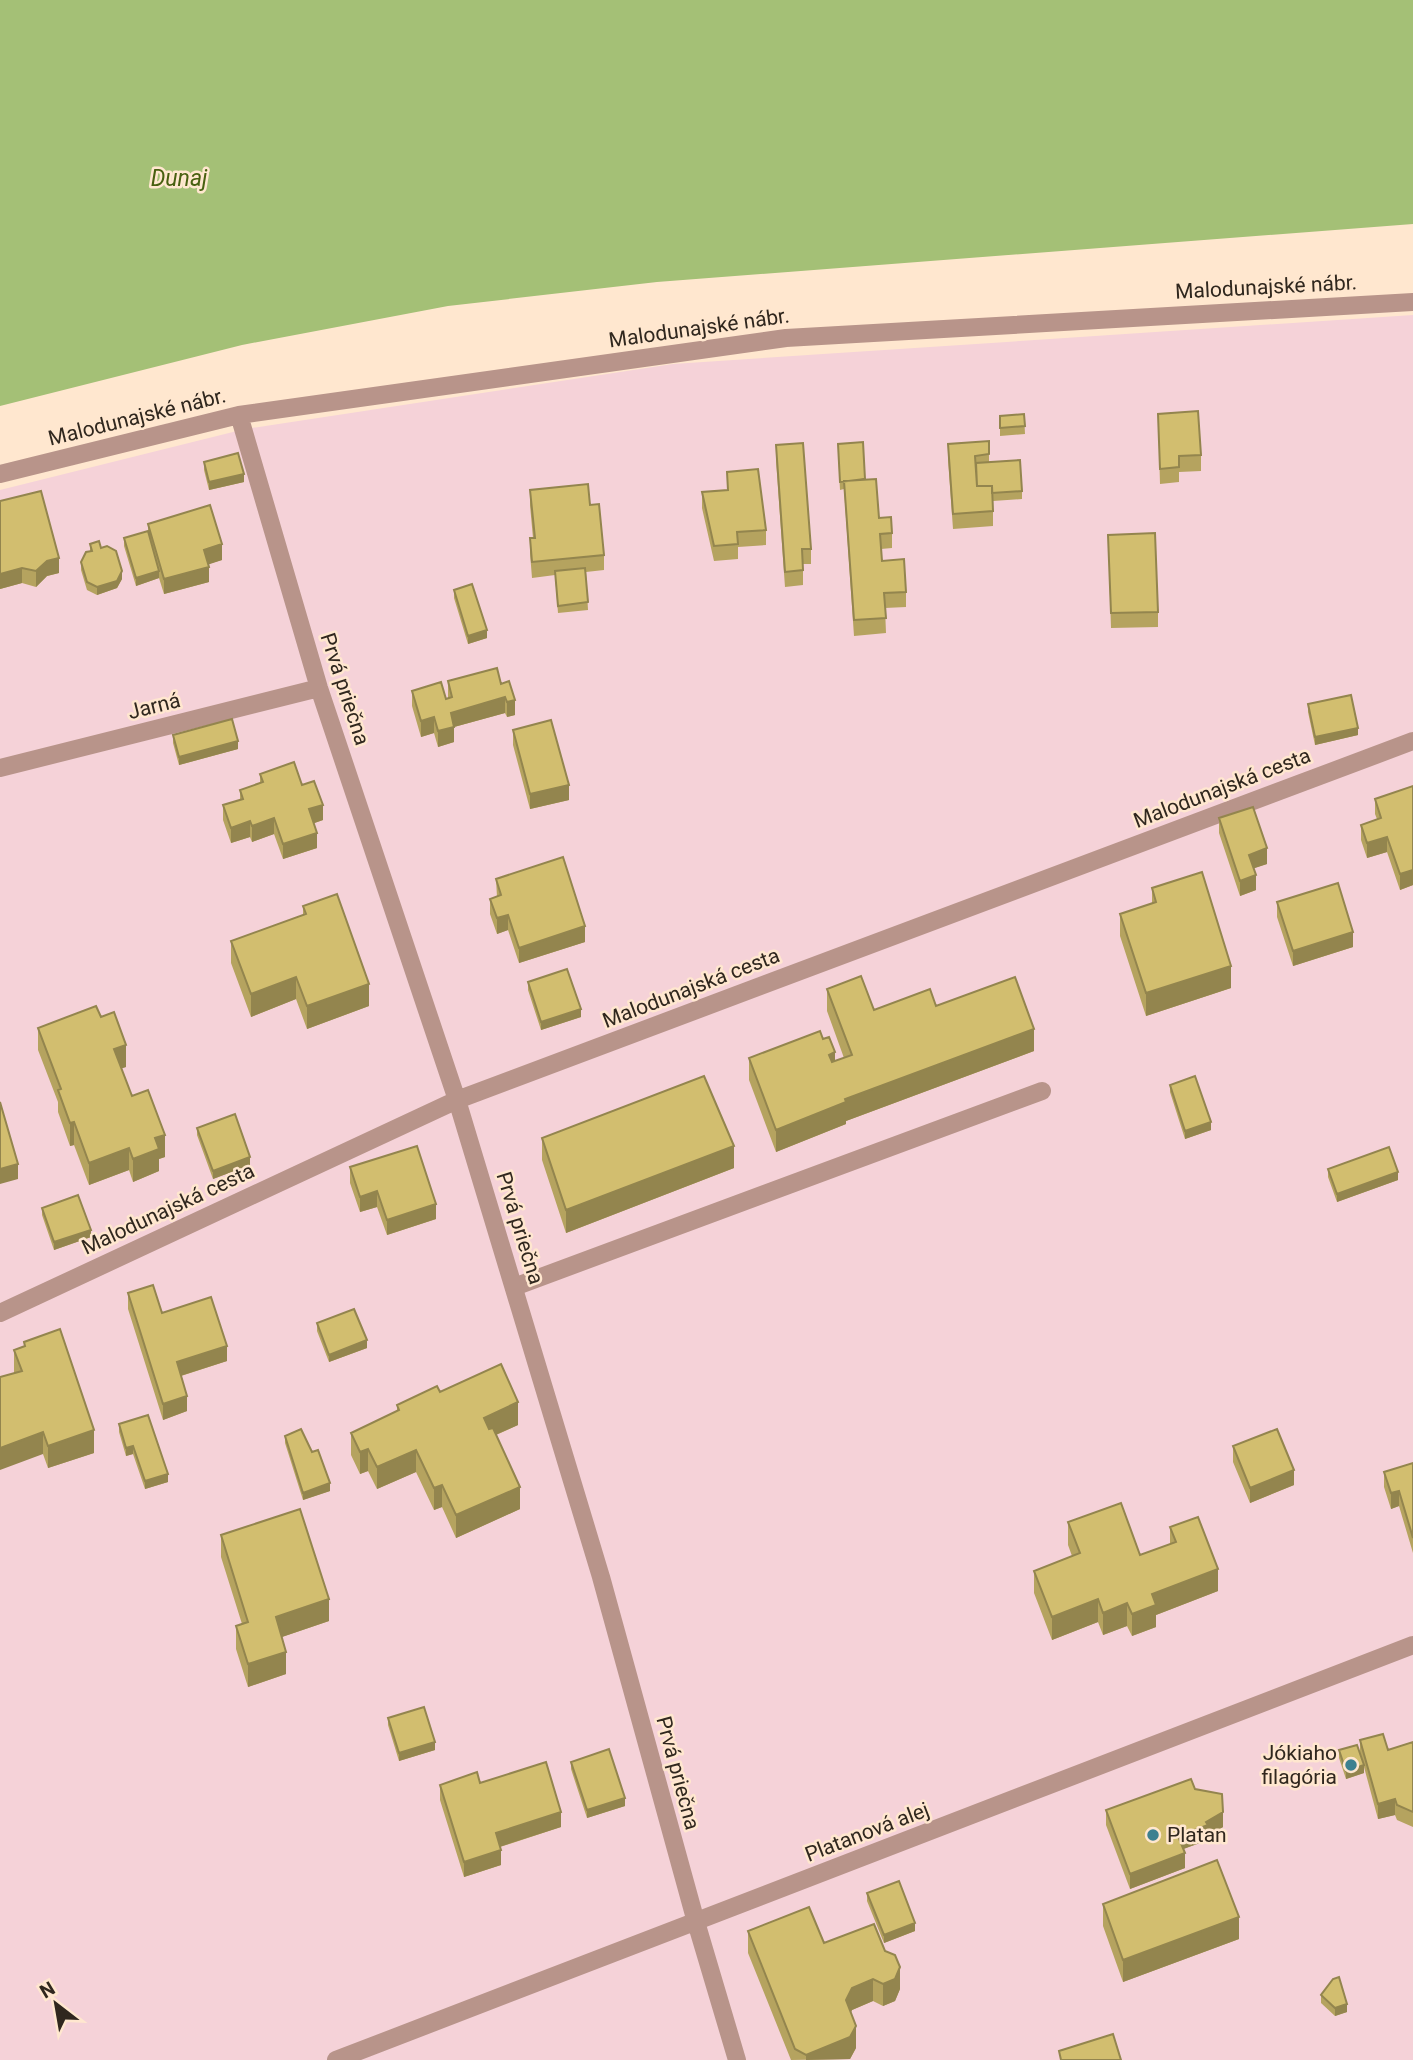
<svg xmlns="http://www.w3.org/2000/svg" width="1413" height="2060" font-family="Roboto,sans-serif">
<rect width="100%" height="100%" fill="#ffe7cf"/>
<path fill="#f5d2d8" d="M1413 315V2060H0V490L245 429 673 364Z"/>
<path fill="#a4c076" d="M0 0H1413V224L657 282 448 306 242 345 0 406Z"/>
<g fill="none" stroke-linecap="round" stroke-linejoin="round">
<path stroke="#b8948a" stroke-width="18" d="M514 1287 1042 1091"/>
<path stroke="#b8948a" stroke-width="18" d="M239 415 319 688 457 1100 601 1577 696 1922 737 2060
M0 474 239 415 786 338 1413 302
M0 768 319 688
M0 1313 457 1100 1413 741
M336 2060 1413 1645"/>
</g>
<path fill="#b5a35f" d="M1024 414 1025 434 1000 436V416Z
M1158 414 1201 455V471L1179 472V482L1160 484Z
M989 441V462L1022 491V499L993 501V526L953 529 948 459V444Z
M776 445 811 549V564H803V585L785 587 776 460Z
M838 452 865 479 879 518 892 533V548L881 549 882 561 906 592V607L885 608 886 633 854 636 844 489 840 490Z
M204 462 244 482 209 490 204 470Z
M727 472 766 530V545L738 547V559L714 561 702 508V492L727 490Z
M530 490 590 505 604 555V570L586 572 588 610 558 613 555 575 532 578 530 553V538H533L530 505Z
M0 501 59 573 47 576 36 587 22 583 0 589Z
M148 524 222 560 208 564 209 582 164 594 159 578 136 586 124 546V538L148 531Z
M1108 535 1158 612V627L1111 628Z
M90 544 101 548 122 579 117 588 97 595 87 590 81 570V562L90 552Z
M454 590 487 638 468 644 454 598Z
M448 681 501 684 515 715 507 717 505 713 454 727V742L438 747 434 733 421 737 412 706V691L446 699 448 698Z
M1308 704 1358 735 1315 745 1308 712Z
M513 730 569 800 530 809 513 745Z
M173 735 238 749 179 765 173 743Z
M260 774 302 785 323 820 314 823 317 848 283 859 274 834 252 842 250 837 231 843 223 820V805L240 800V790L260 783Z
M1413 786V885L1400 890 1387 852 1367 858 1361 840V825L1377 819 1375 814V799Z
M1219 818 1267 864 1254 868 1256 890 1240 896 1219 833Z
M496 879 585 942 519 963 508 930 497 934 490 914V899L497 897Z
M1152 888 1231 988 1146 1016 1120 936V914L1152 904Z
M1277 902 1353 947 1293 966 1277 917Z
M303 906 369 1006 307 1029 296 999 251 1017 231 963V941L303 915Z
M528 982 581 1017 541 1030 528 990Z
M827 989 874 1010 936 1006 1034 1051 846 1121V1124L776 1152 749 1080V1058L823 1039 835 1061 844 1058 827 1011Z
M101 1017 126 1067 121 1068 132 1096 165 1157 159 1159V1171L133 1182 129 1170 89 1185 74 1145 70 1146 58 1112V1102L38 1050V1028Z
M1170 1085 1211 1130 1185 1139 1170 1092Z
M197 1128 250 1165 213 1179 197 1135Z
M542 1138 734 1168 566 1233 542 1160Z
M350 1167 436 1219 387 1235 377 1207 360 1212 350 1183Z
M1328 1169 1398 1180 1337 1202 1328 1177Z
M42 1208 91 1237 54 1250 42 1215Z
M128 1293 162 1313 227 1361 181 1376 187 1411 163 1420 128 1309Z
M317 1323 367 1348 329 1362 317 1331Z
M24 1342 94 1453 48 1468 14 1373V1350L24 1347Z
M440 1392 518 1425 496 1435 520 1509 456 1538 442 1507 434 1510 416 1472 377 1489 368 1471 360 1474 351 1455V1433L397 1411V1405Z
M119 1424 168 1482 145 1489 133 1454 126 1456 119 1432Z
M285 1436 330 1491 303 1500 285 1443Z
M1233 1446 1294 1485 1250 1503 1233 1462Z
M1413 1463V1553L1399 1506 1391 1509 1384 1487V1472Z
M1068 1522 1140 1555 1170 1544V1527L1218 1591 1156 1615V1627L1132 1636 1127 1626 1103 1635 1098 1622 1052 1640 1034 1593V1571L1072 1556 1068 1545Z
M221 1535 329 1621 282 1637 286 1674 248 1687 236 1649V1626L242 1624 221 1557Z
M388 1718 435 1750 399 1761 388 1725Z
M1360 1740 1388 1750 1413 1742V1827L1397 1820 1395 1815 1378 1819 1364 1767V1773L1346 1779 1339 1758V1750L1360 1755Z
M571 1762 625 1806 587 1818 571 1769Z
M480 1783 561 1827 500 1847 501 1865 464 1877 440 1800V1785Z
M1195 1789 1223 1827 1208 1836V1840L1183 1849 1185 1868 1130 1889 1106 1825V1810Z
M867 1893 915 1931 884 1943 867 1901Z
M1103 1904 1239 1939 1123 1982 1103 1926Z
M748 1931 824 1943 900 1989 895 2001 883 2006 873 2001 852 2010 851 2012 856 2048 850 2059 791 2060 748 1953Z
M1321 1995 1347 2012 1335 2016 1321 2003Z"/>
<path fill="#93854e" d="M244 474V482L209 490V482Z
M222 544V560L204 566V550Z
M59 558V573L47 576 36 587V571L47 561Z
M209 567V582L164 594V579Z
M22 568V583L0 589V574Z
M122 571V579L117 588 97 595V587Z
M159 571V578L136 586V578Z
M487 630V638L468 644V636Z
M505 697V713L454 727V742L438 747V731L451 713Z
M515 700V715L507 717V702Z
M434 717V733L421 737V721Z
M1358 728V735L1315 745V737Z
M238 741V749L179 765V757Z
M569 785V800L530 809V794Z
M323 805V820L309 825V809Z
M274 818V834L252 842V826Z
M250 821V837L231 843V828Z
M317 833V848L283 859V844Z
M1387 837V852L1367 858V843Z
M1267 848V864L1249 870V855Z
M1413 870V885L1400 890V874Z
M1256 875V890L1240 896V881Z
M508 915V930L497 934V918Z
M585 926V942L519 963V948Z
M1353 932V947L1293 966V951Z
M1231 966V988L1146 1016V993Z
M296 977V999L251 1017V994Z
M369 984V1006L307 1029V1006Z
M581 1009V1017L541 1030V1022Z
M1034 1029V1051L846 1121V1124L776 1152V1130L845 1099Z
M126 1045V1067L114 1071V1049Z
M835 1052V1074L829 1055Z
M74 1122V1145L70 1146V1123Z
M1211 1122V1130L1185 1139V1131Z
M165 1135V1157L159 1159V1171L133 1182V1159L155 1138Z
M734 1146V1168L566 1233V1210Z
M129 1148V1170L89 1185V1163Z
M250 1157V1165L213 1179V1171Z
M18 1164V1179L0 1184V1169Z
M1398 1172V1180L1337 1202V1194Z
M377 1191V1207L360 1212V1197Z
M436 1204V1219L387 1235V1220Z
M91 1230V1237L54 1250V1242Z
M367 1340V1348L329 1362V1355Z
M227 1346V1361L177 1377V1362Z
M187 1396V1411L163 1420V1404Z
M518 1402V1425L484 1440V1418Z
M94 1430V1453L48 1468V1446Z
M43 1432V1454L0 1470V1448Z
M133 1446V1454L126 1456V1448Z
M368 1449V1471L360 1474V1452Z
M416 1450V1472L377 1489V1467Z
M1294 1470V1485L1250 1503V1488Z
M168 1474V1482L145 1489V1481Z
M330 1483V1491L303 1500V1493Z
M442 1485V1507L434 1510V1488Z
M520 1487V1509L456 1538V1515Z
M1399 1491V1506L1391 1509V1493Z
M1218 1569V1591L1156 1615V1627L1132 1636V1614L1152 1594Z
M329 1599V1621L276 1639V1617Z
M1098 1599V1622L1052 1640V1617Z
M1127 1603V1626L1103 1635V1613Z
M286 1652V1674L248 1687V1664Z
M435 1742V1750L399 1761V1753Z
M1364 1765V1773L1346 1779V1771Z
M625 1798V1806L587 1818V1810Z
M1395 1799V1815L1378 1819V1804Z
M561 1812V1827L496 1848V1833Z
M1223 1812V1827L1208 1836V1840L1178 1851V1836L1206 1822Z
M501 1850V1865L464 1877V1862Z
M1185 1853V1868L1130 1889V1874Z
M1239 1917V1939L1123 1982V1960Z
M915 1923V1931L884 1943V1935Z
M900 1967V1989L895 2001 883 2006V1984Z
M873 1979V2001L852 2010 846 2022V2000L852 1988Z
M1347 2004V2012L1335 2016V2008Z
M856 2026V2048L850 2059 806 2060V2055Z"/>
<path fill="#d2be6f" stroke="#93854e" stroke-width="2" d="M1198 411 1201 455 1179 456V467L1160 469 1158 414Z
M1024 414 1025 426 1000 428V416Z
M989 441V454L975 456 977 486H992L993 511 953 514 948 444Z
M863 442 865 479 840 482 838 444Z
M803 443 811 549H802L803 570 785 572 776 445Z
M238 453 244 474 209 482 204 462Z
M1020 460 1022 491 992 493V486H977L976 463Z
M758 469 766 530 737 532 738 544 714 546 702 492 728 490 727 472Z
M876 479 879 518 891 517 892 533 880 534 882 561 904 559 906 592 884 593 886 618 854 620 844 481Z
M588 484 590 505 599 504 604 555 532 562 530 538H535L530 490Z
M41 491 59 558 47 561 36 571 22 568 0 574V501Z
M210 505 222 544 204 550 209 567 164 579 148 524Z
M148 531 159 571 136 578 124 538Z
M1155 533 1158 612 1111 613 1108 535Z
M99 541 101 548 107 546 116 551 122 571 117 581 97 587 87 582 81 562 86 552 92 551 90 544Z
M585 568 588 602 558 606 555 571Z
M472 584 487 630 468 636 454 590Z
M497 668 501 684 509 681 515 700 507 702 505 697 451 713 454 727 438 731 434 717 421 721 412 691 441 682 446 699 452 697 448 681Z
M1351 695 1358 728 1315 737 1308 704Z
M232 719 238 741 179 757 173 735Z
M551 720 569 785 530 794 513 730Z
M294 762 302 785 314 781 323 805 309 809 317 833 283 844 274 818 252 826 250 821 231 828 223 805 243 799 240 790 263 782 260 774Z
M1413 786V870L1400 874 1387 837 1367 843 1361 825 1381 818 1375 799Z
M1253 807 1267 848 1249 855 1256 875 1240 881 1219 818Z
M563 857 585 926 519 948 508 915 497 918 490 899 501 895 496 879Z
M1202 872 1231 966 1146 993 1120 914 1156 902 1152 888Z
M1338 883 1353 932 1293 951 1277 902Z
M337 894 369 984 307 1006 296 977 251 994 231 941 306 914 303 906Z
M567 969 581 1009 541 1022 528 982Z
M861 976 874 1010 930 989 936 1006 1015 977 1034 1029 845 1099 846 1102 776 1130 749 1058 820 1031 823 1039 829 1037 835 1052 829 1055 832 1062 852 1055 827 989Z
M96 1006 101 1017 114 1012 126 1045 114 1049 132 1096 148 1090 165 1135 155 1138 159 1149 133 1159 129 1148 89 1163 74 1122 70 1123 58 1090 61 1089 38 1028Z
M704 1076 734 1146 566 1210 542 1138Z
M1195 1076 1211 1122 1185 1131 1170 1085Z
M0 1102 18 1164 0 1169Z
M235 1114 250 1157 213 1171 197 1128Z
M417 1146 436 1204 387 1220 377 1191 360 1197 350 1167Z
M1389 1147 1398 1172 1337 1194 1328 1169Z
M78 1195 91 1230 54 1242 42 1208Z
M153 1285 162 1313 211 1297 227 1346 177 1362 187 1396 163 1404 128 1293Z
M354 1309 367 1340 329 1355 317 1323Z
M60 1329 94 1430 48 1446 43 1432 0 1448V1377L22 1371 14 1350 25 1346 24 1342Z
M501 1364 518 1402 484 1418 489 1429 493 1428 520 1487 456 1515 442 1485 434 1488 416 1450 377 1467 368 1449 360 1452 351 1433 399 1410 397 1405 437 1386 440 1392Z
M148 1415 168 1474 145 1481 133 1446 126 1448 119 1424Z
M301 1429 312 1452 318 1450 330 1483 303 1493 285 1436Z
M1277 1429 1294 1470 1250 1488 1233 1446Z
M1413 1463V1538L1399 1491 1391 1493 1384 1472Z
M1121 1503 1140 1555 1176 1542 1170 1527 1198 1517 1218 1569 1152 1594 1156 1605 1132 1614 1127 1603 1103 1613 1098 1599 1052 1617 1034 1571 1080 1553 1068 1522Z
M300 1509 329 1599 276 1617 286 1652 248 1664 236 1626 248 1622 221 1535Z
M424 1707 435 1742 399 1753 388 1718Z
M1383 1734 1388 1750 1413 1742V1812L1397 1805 1395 1799 1378 1804 1360 1740Z
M1357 1745 1364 1765 1346 1771 1339 1750Z
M609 1749 625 1798 587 1810 571 1762Z
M546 1762 561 1812 496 1833 501 1850 464 1862 440 1785 477 1772 480 1783Z
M1191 1779 1195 1789 1222 1794 1223 1812 1206 1822 1208 1825 1178 1836 1185 1853 1130 1874 1106 1810Z
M1217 1860 1239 1917 1123 1960 1103 1904Z
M899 1881 915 1923 884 1935 867 1893Z
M809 1907 824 1943 874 1924 885 1951 895 1955 900 1967 895 1979 883 1984 873 1979 852 1988 846 2000 856 2026 850 2037 806 2055 795 2049 748 1931Z
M1339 1977 1347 2004 1335 2008 1321 1995 1333 1979Z
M1113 2034 1121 2060H1061L1059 2051Z"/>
<g fill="#3d8090" stroke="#ffe7cf" stroke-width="2.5">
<circle cx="1351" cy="1765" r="7"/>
<circle cx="1153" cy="1835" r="7"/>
</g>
<g text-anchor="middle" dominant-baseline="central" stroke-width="5" stroke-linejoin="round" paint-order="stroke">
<g font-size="21" fill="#30271e" stroke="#ffe7cf">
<text transform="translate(1266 287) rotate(-3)">Malodunajské nábr.</text>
<text transform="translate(699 328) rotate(-8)">Malodunajské nábr.</text>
<text transform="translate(137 417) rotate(-14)">Malodunajské nábr.</text>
<text transform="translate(345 689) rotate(72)">Prvá priečna</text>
<text transform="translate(154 706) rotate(-14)">Jarná</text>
<text transform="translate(1222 788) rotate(-21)">Malodunajská cesta</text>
<text transform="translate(691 988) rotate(-21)">Malodunajská cesta</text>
<text transform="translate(168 1209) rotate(-25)">Malodunajská cesta</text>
<text transform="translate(520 1228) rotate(73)">Prvá priečna</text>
<text transform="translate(678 1773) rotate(75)">Prvá priečna</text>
<text transform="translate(867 1832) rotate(-21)">Platanová alej</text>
</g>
<g font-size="21" fill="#30271e" stroke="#ffe7cf" text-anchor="end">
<text x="1337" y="1753">Jókiaho<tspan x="1337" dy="24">filagória</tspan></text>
<text x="1167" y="1835" text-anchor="start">Platan</text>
</g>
<g font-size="23" font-style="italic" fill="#486010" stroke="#ffe7cf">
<text x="179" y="178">Dunaj</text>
</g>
</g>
<g transform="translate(56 2004) rotate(329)" stroke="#ffe7cf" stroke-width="5" paint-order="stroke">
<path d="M0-5L12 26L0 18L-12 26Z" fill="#30271e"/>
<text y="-10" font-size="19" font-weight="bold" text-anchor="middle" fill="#30271e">N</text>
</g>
</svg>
